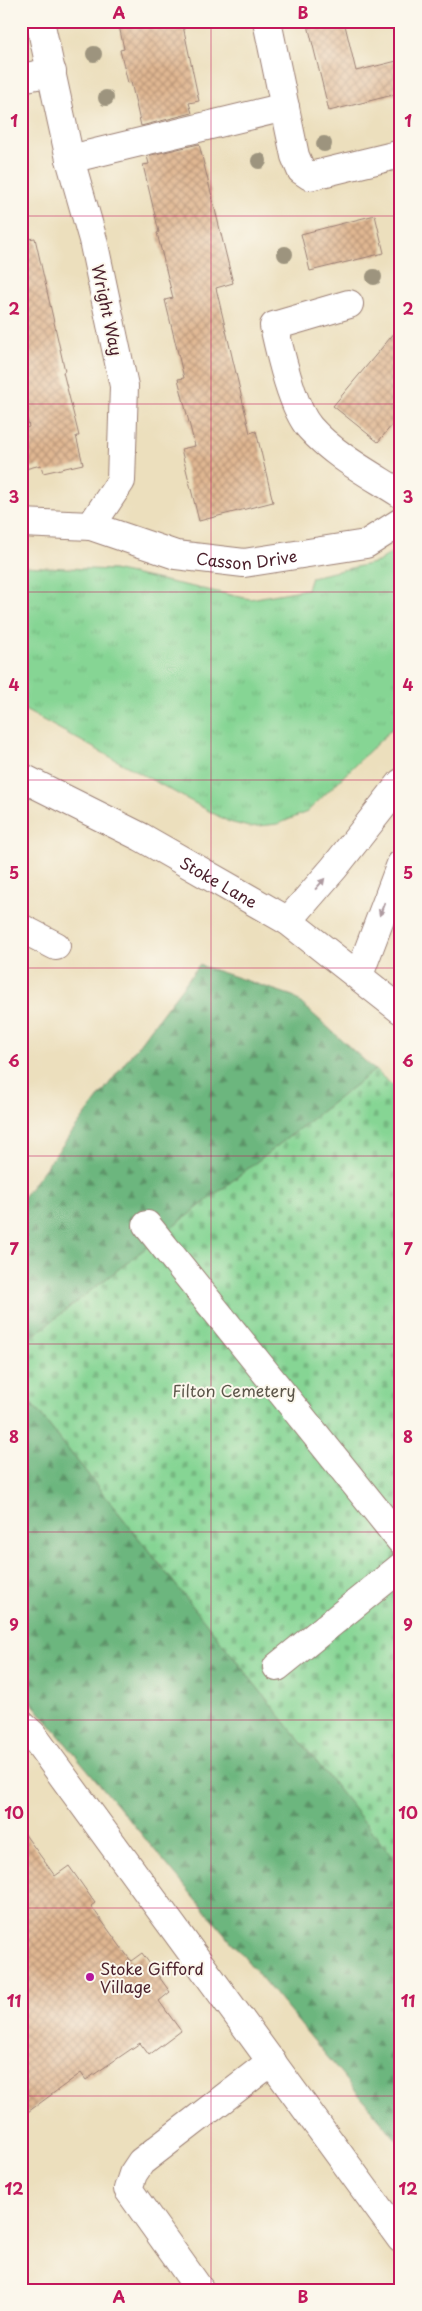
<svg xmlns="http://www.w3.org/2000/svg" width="422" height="2311" font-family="'Playpen Sans',sans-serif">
<defs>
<pattern id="grass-tufts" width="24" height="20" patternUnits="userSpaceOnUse" patternTransform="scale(1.25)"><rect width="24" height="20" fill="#86d594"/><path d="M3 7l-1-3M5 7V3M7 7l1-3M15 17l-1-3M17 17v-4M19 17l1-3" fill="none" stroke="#75b680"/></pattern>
<pattern id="forest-firs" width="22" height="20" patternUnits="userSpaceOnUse" patternTransform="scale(1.25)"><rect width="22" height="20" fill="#6cb67e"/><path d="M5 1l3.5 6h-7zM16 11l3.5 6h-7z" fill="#5b9367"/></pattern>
<pattern id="cemetery-stones" width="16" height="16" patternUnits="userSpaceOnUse" patternTransform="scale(1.25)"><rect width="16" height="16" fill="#86d594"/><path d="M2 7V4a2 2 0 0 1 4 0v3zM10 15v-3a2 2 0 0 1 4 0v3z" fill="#75b680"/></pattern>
<pattern id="building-cross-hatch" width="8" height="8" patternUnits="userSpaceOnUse" patternTransform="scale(1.25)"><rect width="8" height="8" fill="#e0b792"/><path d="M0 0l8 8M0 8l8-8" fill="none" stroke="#b89477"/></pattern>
</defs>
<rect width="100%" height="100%" fill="#fbf7ec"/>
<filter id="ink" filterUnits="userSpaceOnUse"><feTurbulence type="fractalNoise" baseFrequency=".02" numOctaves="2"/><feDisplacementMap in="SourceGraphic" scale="10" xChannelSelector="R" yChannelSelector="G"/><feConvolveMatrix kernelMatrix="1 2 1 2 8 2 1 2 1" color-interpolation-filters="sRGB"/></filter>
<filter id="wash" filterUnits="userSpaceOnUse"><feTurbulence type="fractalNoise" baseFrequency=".0096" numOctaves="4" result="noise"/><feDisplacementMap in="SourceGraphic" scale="20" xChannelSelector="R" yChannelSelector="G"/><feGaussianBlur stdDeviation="1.12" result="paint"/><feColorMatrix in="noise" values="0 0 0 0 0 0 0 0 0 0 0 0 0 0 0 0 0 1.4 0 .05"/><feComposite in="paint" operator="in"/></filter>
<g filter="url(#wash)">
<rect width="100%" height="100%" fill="#ecdfbd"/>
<path fill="url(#grass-tufts)" stroke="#687a60" d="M401 546V720L307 812 278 824 249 827 229 822 21 708V566L113 570 250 599 307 589 311 577 378 562Z"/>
<path fill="url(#forest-firs)" stroke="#5b6a54" d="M199 965 293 996 375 1070 21 1345V1200Z
M21 1390 401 1868V2145L21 1690Z"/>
<path fill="url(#cemetery-stones)" stroke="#687a60" d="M375 1070 401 1093V1868L21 1390V1345Z"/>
<g id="blocks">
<path fill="url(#building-cross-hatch)" d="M118 21H182L199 101 189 103 192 113 141 126 131 82 128 83 120 50 124 49Z
M307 21H344L356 71 401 60V93L329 111Z
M199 144 233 283 216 288 250 433 256 431 273 502 199 521 181 449 195 446 178 379 184 378 165 300 173 298 157 233 159 232 143 165 149 164 147 156Z
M375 215 384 253 310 271 301 234Z
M35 238 65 371 63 372 79 436H76L83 464 43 473 41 465 21 470V429L29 427 21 394V240Z
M401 325V414L378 442 333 406Z
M21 1829 55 1876 69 1866 95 1903 91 1906 131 1961 142 1953 170 1992 159 2001 181 2031 149 2055 140 2043 86 2080 81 2073 21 2117Z"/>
</g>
</g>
<g filter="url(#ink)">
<use href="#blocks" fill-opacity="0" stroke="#9b7f74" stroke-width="1"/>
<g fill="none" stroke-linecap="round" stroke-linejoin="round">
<defs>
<g id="minor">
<path d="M267 21 295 156 301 170 310 176 401 154"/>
<path d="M21 78 52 72"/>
<path d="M70 159 285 107"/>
<path d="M349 304 274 326C280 353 292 408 310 428 335 456 370 474 401 494"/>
<path d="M21 523 91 526 121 481 124 386 93 240 70 159 40 21"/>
<path id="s1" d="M91 526 176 555 244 563 366 544 401 522"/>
<path id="s2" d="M21 777 141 837 288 921 401 1010"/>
<path d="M288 921 334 868 401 783"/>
<path d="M21 928 56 946"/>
<path d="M359 975 401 864"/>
<path d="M147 1225 401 1541"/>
<path d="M277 1667 401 1567"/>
<path d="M21 1724 32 1734 401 2239"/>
<path d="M200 2290 128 2189 133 2174 141 2162 272 2061"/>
</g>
</defs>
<use href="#minor" stroke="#9b7f74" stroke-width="30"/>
<use href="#minor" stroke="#fff" stroke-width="28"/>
</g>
<g fill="#9d947e">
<circle cx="94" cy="54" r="8"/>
<circle cx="106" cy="98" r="8"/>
<circle cx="324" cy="144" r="8"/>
<circle cx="259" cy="161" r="8"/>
<circle cx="285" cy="254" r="8"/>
<circle cx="374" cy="277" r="8"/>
</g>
<defs><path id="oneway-solid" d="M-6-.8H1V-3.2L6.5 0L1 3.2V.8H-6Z" transform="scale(1.25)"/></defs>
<g fill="#ae9aa0">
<use href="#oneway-solid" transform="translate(320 884) rotate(-49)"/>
<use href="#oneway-solid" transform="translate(382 909) rotate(111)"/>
</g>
</g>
<path fill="none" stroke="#c2185b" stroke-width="1" stroke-opacity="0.55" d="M211 21V2290M21 216H401M21 404H401M21 592H401M21 780H401M21 968H401M21 1156H401M21 1344H401M21 1532H401M21 1720H401M21 1908H401M21 2096H401"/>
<circle fill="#b5179e" stroke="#fbf7ec" stroke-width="2" cx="90" cy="1977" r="5"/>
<g text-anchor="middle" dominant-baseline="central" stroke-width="4" stroke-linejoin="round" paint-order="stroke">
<g font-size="16" fill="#4a1f2b" stroke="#fbf7ec">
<text transform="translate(108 310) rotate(78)">Wright Way</text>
<text stroke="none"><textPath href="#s1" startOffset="161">Casson Drive</textPath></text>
<text stroke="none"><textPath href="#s2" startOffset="224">Stoke Lane</textPath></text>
</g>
<g font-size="16" fill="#5c564a" stroke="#fbf7ec">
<text x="234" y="1390">Filton Cemetery</text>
</g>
<g font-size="16" fill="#4a1f2b" stroke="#fbf7ec" text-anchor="start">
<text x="100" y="1968">Stoke Gifford<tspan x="100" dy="18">Village</tspan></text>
</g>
</g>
<rect width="422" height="2311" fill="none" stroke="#fbf7ec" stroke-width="55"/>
<rect x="28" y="28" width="366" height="2256" fill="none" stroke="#c2185b" stroke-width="2"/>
<g font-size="16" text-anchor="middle" font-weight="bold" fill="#c2185b">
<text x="119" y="19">A</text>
<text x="303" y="19">B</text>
<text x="14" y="127">1</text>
<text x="408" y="127">1</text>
<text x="14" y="315">2</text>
<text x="408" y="315">2</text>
<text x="14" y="503">3</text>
<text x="408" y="503">3</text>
<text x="14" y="691">4</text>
<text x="408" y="691">4</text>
<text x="14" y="879">5</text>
<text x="408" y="879">5</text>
<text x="14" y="1067">6</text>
<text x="408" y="1067">6</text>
<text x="14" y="1255">7</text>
<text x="408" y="1255">7</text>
<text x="14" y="1443">8</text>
<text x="408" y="1443">8</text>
<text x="14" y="1631">9</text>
<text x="408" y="1631">9</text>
<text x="14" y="1819">10</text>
<text x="408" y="1819">10</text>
<text x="14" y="2007">11</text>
<text x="408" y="2007">11</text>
<text x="14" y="2195">12</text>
<text x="408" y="2195">12</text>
<text x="119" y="2303">A</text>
<text x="303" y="2303">B</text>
</g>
</svg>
